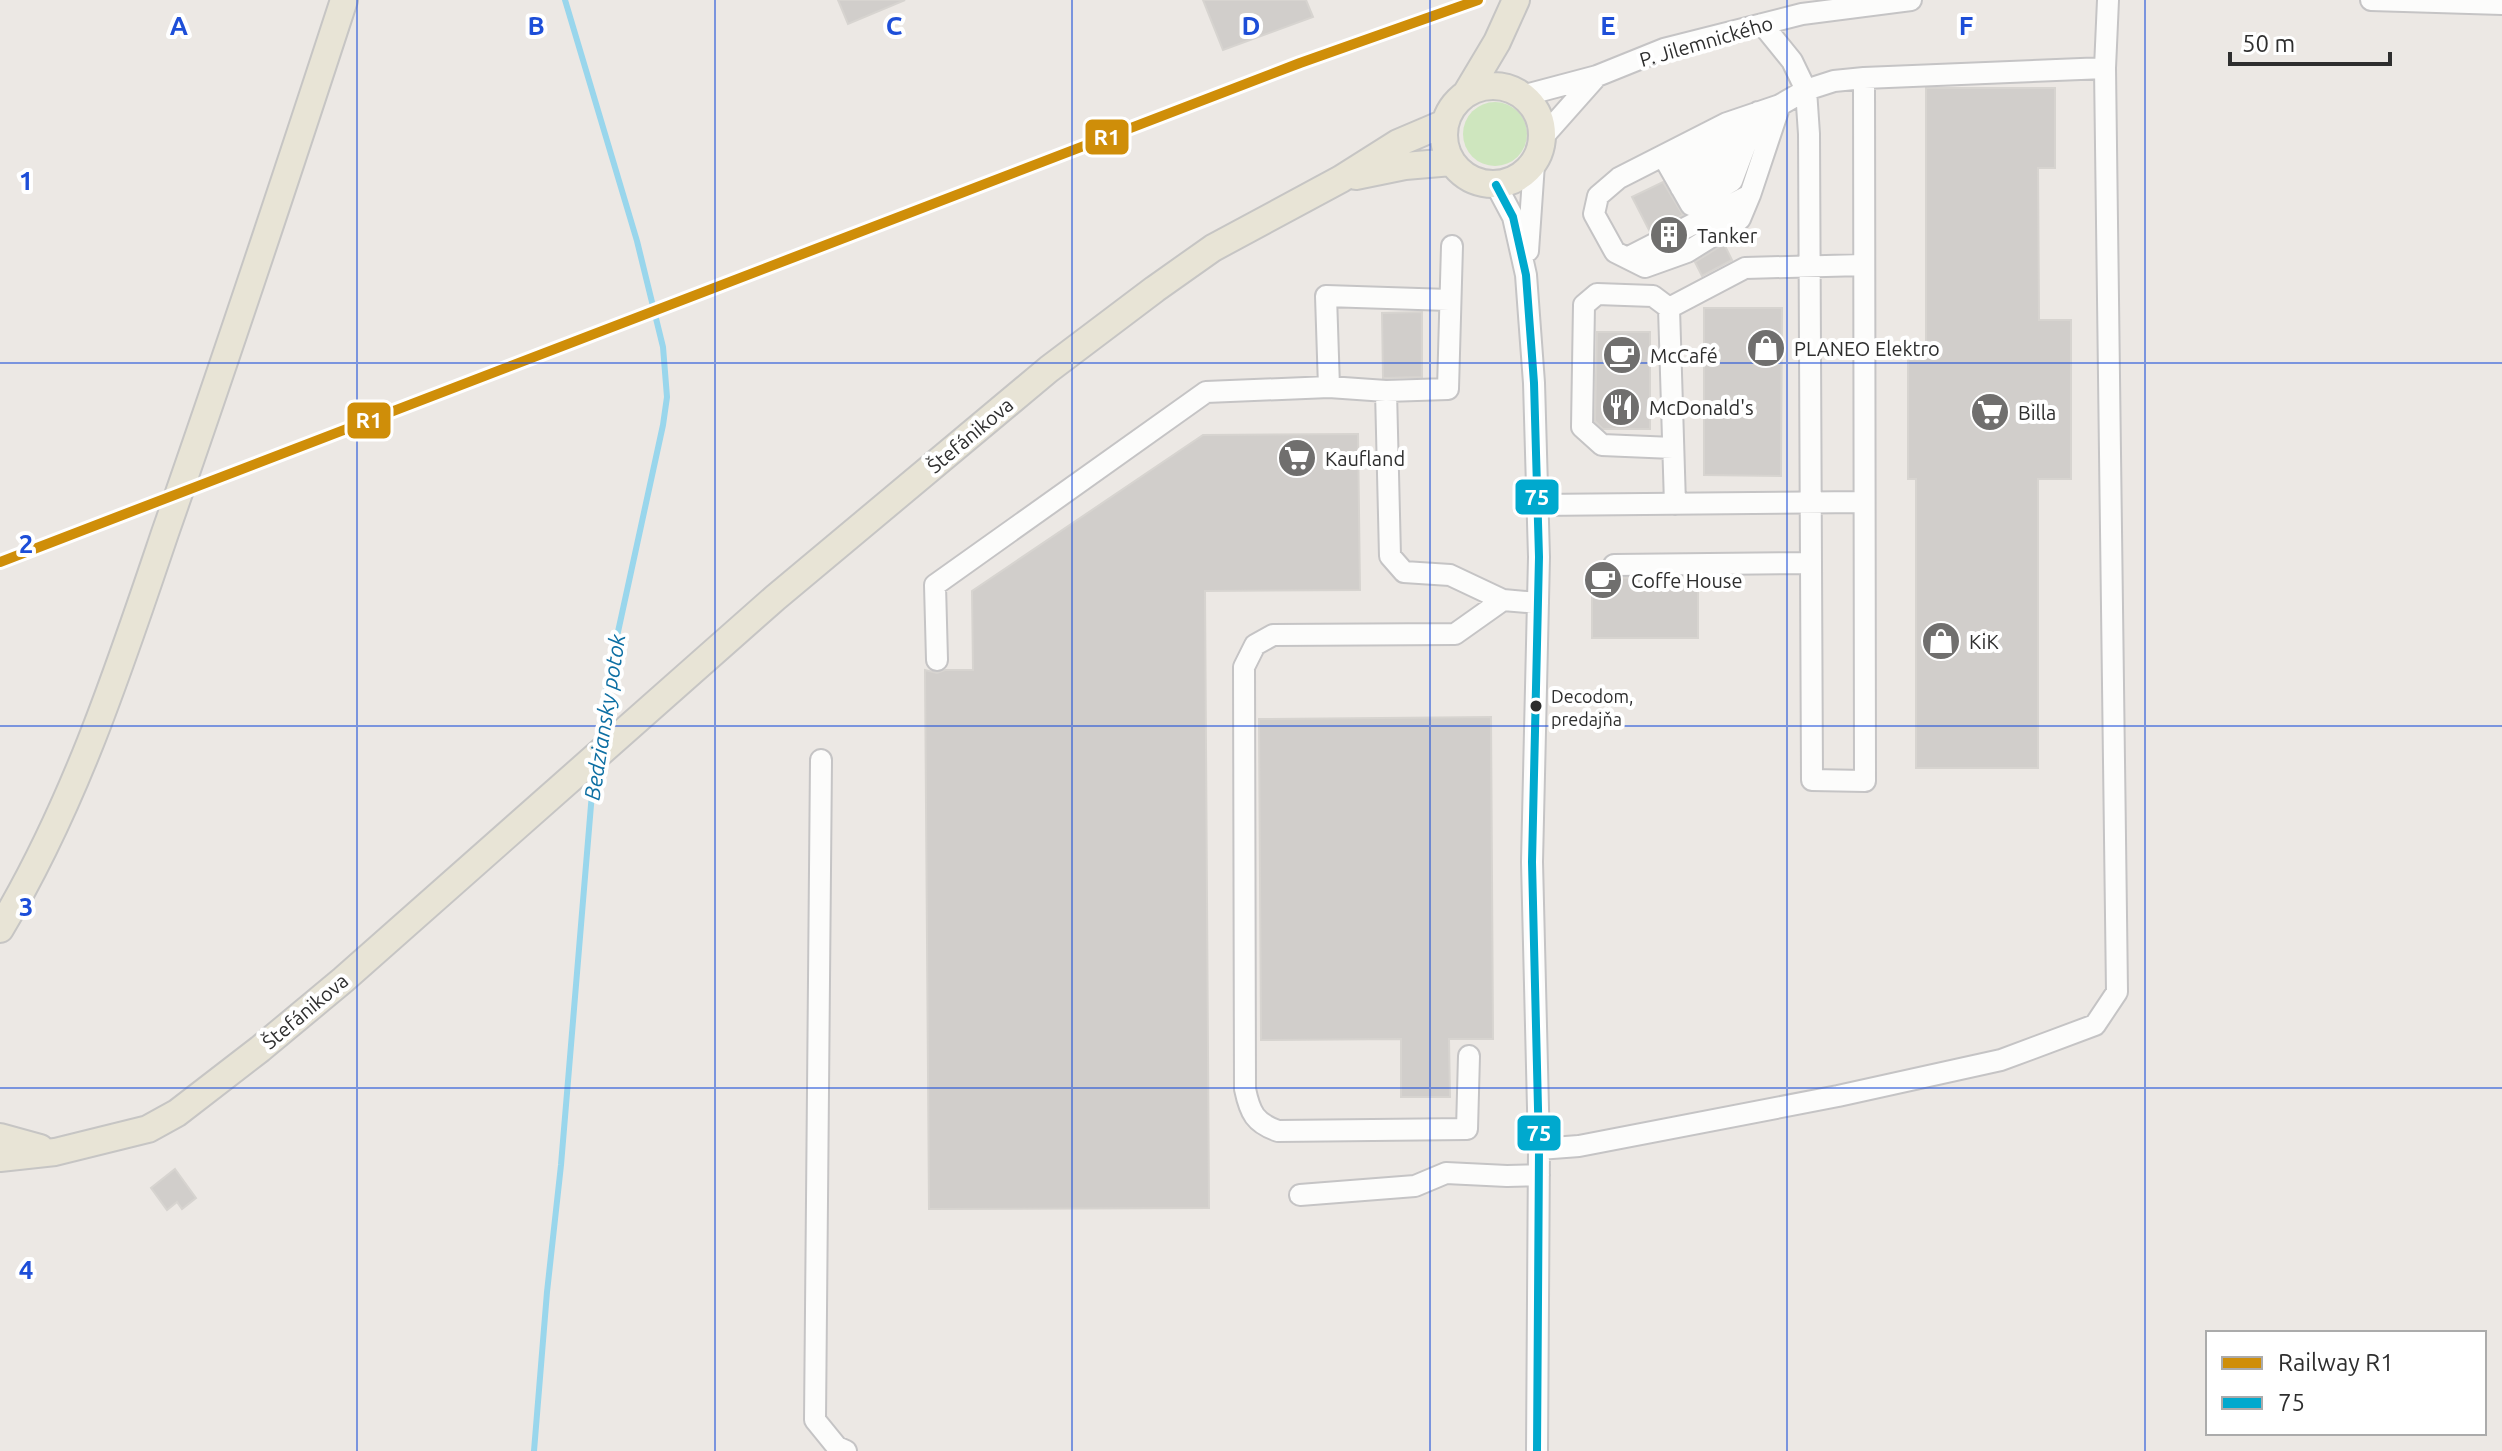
<svg xmlns="http://www.w3.org/2000/svg" width="2502" height="1451" font-family="Ubuntu,sans-serif">
<rect width="100%" height="100%" fill="#ece8e4"/>
<path fill="#cee6be" d="M1463 134a32 32 0 1 1 64 0a32 32 0 1 1-64 0Z"/>
<g fill="none" stroke-linecap="round" stroke-linejoin="round">
<path stroke="#99d6ec" stroke-width="6" d="M565 0 637 241 663 347 667 397 663 425 611 664 597 742
M534 1451 547 1292 561 1165 594 769"/>
</g>
<path fill="#d1cecb" stroke="#d7d4d0" stroke-width="2" d="M838 0H905L848 24Z
M1203 0H1306L1313 17 1223 50Z
M1926 88H2055V168H2038L2039 320H2071V479H2038V768H1916V479H1908V346H1926Z
M1663 182 1683 215 1650 232 1632 197Z
M1724 244 1732 260 1702 276 1695 262Z
M1704 308H1782L1781 476 1704 475Z
M1422 312V377L1383 378 1382 313Z
M1597 332H1650V429H1603L1595 421Z
M1358 434 1360 590 1205 591 1209 1208 929 1209 925 670 937 673 945 670H973L972 591 1203 435Z
M1592 573H1604L1614 578 1698 577V638H1592Z
M1491 717 1493 1039H1449L1450 1097H1401V1039L1261 1040 1259 719Z
M175 1169 196 1198 182 1209 177 1202 167 1210 151 1188Z"/>
<g fill="none" stroke-linecap="round" stroke-linejoin="round">
<defs>
<path id="minor" d="M2371 0 2502 4
M1762 24 1792 61 1806 90 1809 134 1812 780 1865 781 1864 78
M1522 96 1597 76 1664 49 1802 14 1911 0
M1780 105 1750 195 1740 219 1687 252 1645 267 1615 252 1594 214 1598 196 1619 178 1727 123 1780 105 1806 90 1834 81 1864 78 2105 68
M1542 138 1597 76
M1663 156 1691 205 1732 181 1758 112
M1672 171 1752 129
M1496 185 1513 217 1526 275 1534 383 1539 557 1532 862 1539 1149 1537 1451
M1681 188 1743 152
M1528 251 1534 164
M1627 258 1750 195
M1669 308 1653 296 1597 294 1584 305 1582 427 1602 445 1673 448
M1669 308 1745 268 1864 265
M1669 308 1675 504
M1329 387 1326 296 1449 300
M1386 391 1390 556 1404 572 1450 575 1503 600 1538 603
M1537 505 1864 502
M1614 565 1809 563
M937 660 935 585 1206 392 1329 387 1386 391 1448 389 1452 246
M821 760 815 1420 837 1447 846 1451
M1469 1056 1467 1129 1278 1131C1255 1123 1250 1113 1245 1089L1244 667 1255 645 1273 635 1455 634 1503 600
M1539 1149 1579 1146 1838 1096 2001 1060 2095 1025 2117 992 2105 68 2108 0
M1300 1195 1415 1186 1446 1173 1507 1176 1539 1175"/>
<path id="major" d="M1444 135a49 49 0 1 1 98 0a49 49 0 1 1-98 0Z
M1466 94 1497 42 1516 0
M1356 176 1405 166 1452 162
M0 929C74 806 119 669 165 533 227 356 286 178 344 0
M0 1137 40 1148
M0 1158 55 1152 148 1129 177 1113 260 1049 343 980 775 598 1049 369 1155 289 1213 248 1341 179 1398 143 1445 123"/>
</defs>
<use href="#minor" stroke="#c5c4c5" stroke-width="24"/>
<use href="#major" stroke="#c6c5c4" stroke-width="30"/>
<use href="#minor" stroke="#fcfcfb" stroke-width="20"/>
<use href="#major" stroke="#e8e4d6" stroke-width="26"/>
<defs>
<path id="bus-1" d="M1496 185 1513 217 1526 275 1534 383 1539 557 1532 862 1539 1149 1537 1451"/>
</defs>
<use href="#bus-1" stroke="#fff" stroke-width="14"/>
<use href="#bus-1" stroke="#00a9ce" stroke-width="8"/>
<defs>
<path id="rail-1" d="M0 562 1300 63 1478 0"/>
</defs>
<use href="#rail-1" stroke="#fff" stroke-width="16"/>
<use href="#rail-1" stroke="#cf8e09" stroke-width="10"/>
</g>
<path fill="none" stroke="#1d4ed8" stroke-width="2" stroke-opacity="0.55" d="M357 0V1451M715 0V1451M1072 0V1451M1430 0V1451M1787 0V1451M2145 0V1451M0 363H2502M0 726H2502M0 1088H2502"/>
<defs>
<symbol id="building-disc" viewBox="-11 -11 22 22"><circle r="9.5" fill="#706f6e" stroke="#fff"/><path d="M-4-6H4V6H1V3H-1V6H-4ZM-2.5-4.3h1.7v1.8h-1.7ZM.8-4.3h1.7v1.8H.8ZM-2.5-1h1.7V.8h-1.7ZM.8-1h1.7V.8H.8Z" fill="#fff"/></symbol>
<symbol id="shop-disc" viewBox="-11 -11 22 22"><circle r="9.5" fill="#706f6e" stroke="#fff"/><path d="M-5-2.5h2.3a2.7 3.5 0 0 1 5.4 0H5L5.5 6h-11ZM-1.5-2.5h3a1.5 2.3 0 0 0-3 0Z" fill="#fff"/></symbol>
<symbol id="cafe-disc" viewBox="-11 -11 22 22"><circle r="9.5" fill="#706f6e" stroke="#fff"/><path d="M-5.5-4.5H6V0H3Q3 3.5 0 3.5H-2.5Q-5.5 3.5-5.5 0ZM3-3.2v2h1.7v-2ZM-6 4.5H4V6H-6Z" fill="#fff"/></symbol>
<symbol id="restaurant-disc" viewBox="-11 -11 22 22"><circle r="9.5" fill="#706f6e" stroke="#fff"/><path d="M-5-6h1v4h1v-4h1v4h1v-4h1v5L-1.5 .5V6h-2V.5L-5-1ZM5-6V6H3V1.5H1.5Q1.5-4 5-6Z" fill="#fff"/></symbol>
<symbol id="supermarket-disc" viewBox="-11 -11 22 22"><circle r="9.5" fill="#706f6e" stroke="#fff"/><path d="M-6-5.5h2.5l.6 2H6L4.5 2H-2.5L-4.4-4H-6ZM-1.5 3.2a1.3 1.3 0 1 0 .1 0ZM3 3.2a1.3 1.3 0 1 0 .1 0Z" fill="#fff"/></symbol>
</defs>
<g fill-rule="evenodd">
<use href="#building-disc" x="1647" y="213" width="44" height="44"/>
<use href="#shop-disc" x="1744" y="326" width="44" height="44"/>
<use href="#cafe-disc" x="1600" y="333" width="44" height="44"/>
<use href="#restaurant-disc" x="1599" y="385" width="44" height="44"/>
<use href="#supermarket-disc" x="1968" y="390" width="44" height="44"/>
<use href="#supermarket-disc" x="1275" y="436" width="44" height="44"/>
<use href="#cafe-disc" x="1581" y="558" width="44" height="44"/>
<use href="#shop-disc" x="1919" y="619" width="44" height="44"/>
</g>
<circle fill="#2e2e2e" stroke="#fff" stroke-width="3" cx="1536" cy="706" r="7"/>
<g text-anchor="middle" dominant-baseline="central" stroke-width="8" stroke-linejoin="round" paint-order="stroke">
<g font-size="18" fill="#2e2e2e" stroke="#fff" text-anchor="start">
<text x="1551" y="696">Decodom,<tspan x="1551" dy="23">predajňa</tspan></text>
</g>
<g font-size="20" fill="#2e2e2e" stroke="#fff">
<text transform="translate(1706 41) rotate(-16)">P. Jilemnického</text>
<text transform="translate(970 435) rotate(-40)">Štefánikova</text>
<text transform="translate(305 1011) rotate(-40)">Štefánikova</text>
</g>
<g font-size="20" fill="#2e2e2e" stroke="#fff" text-anchor="start">
<text x="1697" y="235">Tanker</text>
<text x="1794" y="348">PLANEO Elektro</text>
<text x="1650" y="355">McCafé</text>
<text x="1649" y="407">McDonald's</text>
<text x="2018" y="412">Billa</text>
<text x="1325" y="458">Kaufland</text>
<text x="1631" y="580">Coffe House</text>
<text x="1969" y="641">KiK</text>
</g>
<g font-size="22" font-style="italic" fill="#0d6fa3" stroke="#fff">
<text transform="translate(604 717) rotate(-81)">Bedziansky potok</text>
</g>
</g>
<g font-size="26" text-anchor="middle" font-weight="bold" fill="#1d4ed8" stroke="#fff" stroke-width="8" stroke-linejoin="round" paint-order="stroke">
<text x="179" y="35">A</text>
<text x="536" y="35">B</text>
<text x="894" y="35">C</text>
<text x="1251" y="35">D</text>
<text x="1608" y="35">E</text>
<text x="1966" y="35">F</text>
<text x="26" y="190">1</text>
<text x="26" y="553">2</text>
<text x="26" y="916">3</text>
<text x="26" y="1279">4</text>
</g>
<g stroke="#fff" stroke-width="3">
<rect x="1084" y="118" width="46" height="38" rx="8" fill="#cf8e09"/>
<rect x="346" y="401" width="46" height="39" rx="8" fill="#cf8e09"/>
<rect x="1514" y="478" width="46" height="38" rx="8" fill="#00a9ce"/>
<rect x="1516" y="1114" width="46" height="38" rx="8" fill="#00a9ce"/>
</g>
<g font-size="22" text-anchor="middle" font-weight="bold" fill="#fff">
<text x="1107" y="145">R1</text>
<text x="369" y="428">R1</text>
<text x="1537" y="505">75</text>
<text x="1539" y="1141">75</text>
</g>
<rect x="2206" y="1331" width="280" height="104" fill="#ffffff" stroke="#ababab" stroke-width="2"/>
<rect x="2222" y="1357" width="40" height="12" fill="#cf8e09" stroke="#ababab" stroke-width="2"/>
<text x="2278" y="1371" font-size="24" fill="#2e2e2e">Railway R1</text>
<rect x="2222" y="1397" width="40" height="12" fill="#00a9ce" stroke="#ababab" stroke-width="2"/>
<text x="2278" y="1411" font-size="24" fill="#2e2e2e">75</text>
<path d="M2230 52v12h160v-12" fill="none" stroke="#2e2e2e" stroke-width="4"/>
<text x="2242" y="52" font-size="24" fill="#2e2e2e" stroke="#ffffff" stroke-width="6" paint-order="stroke">50 m</text>
</svg>
